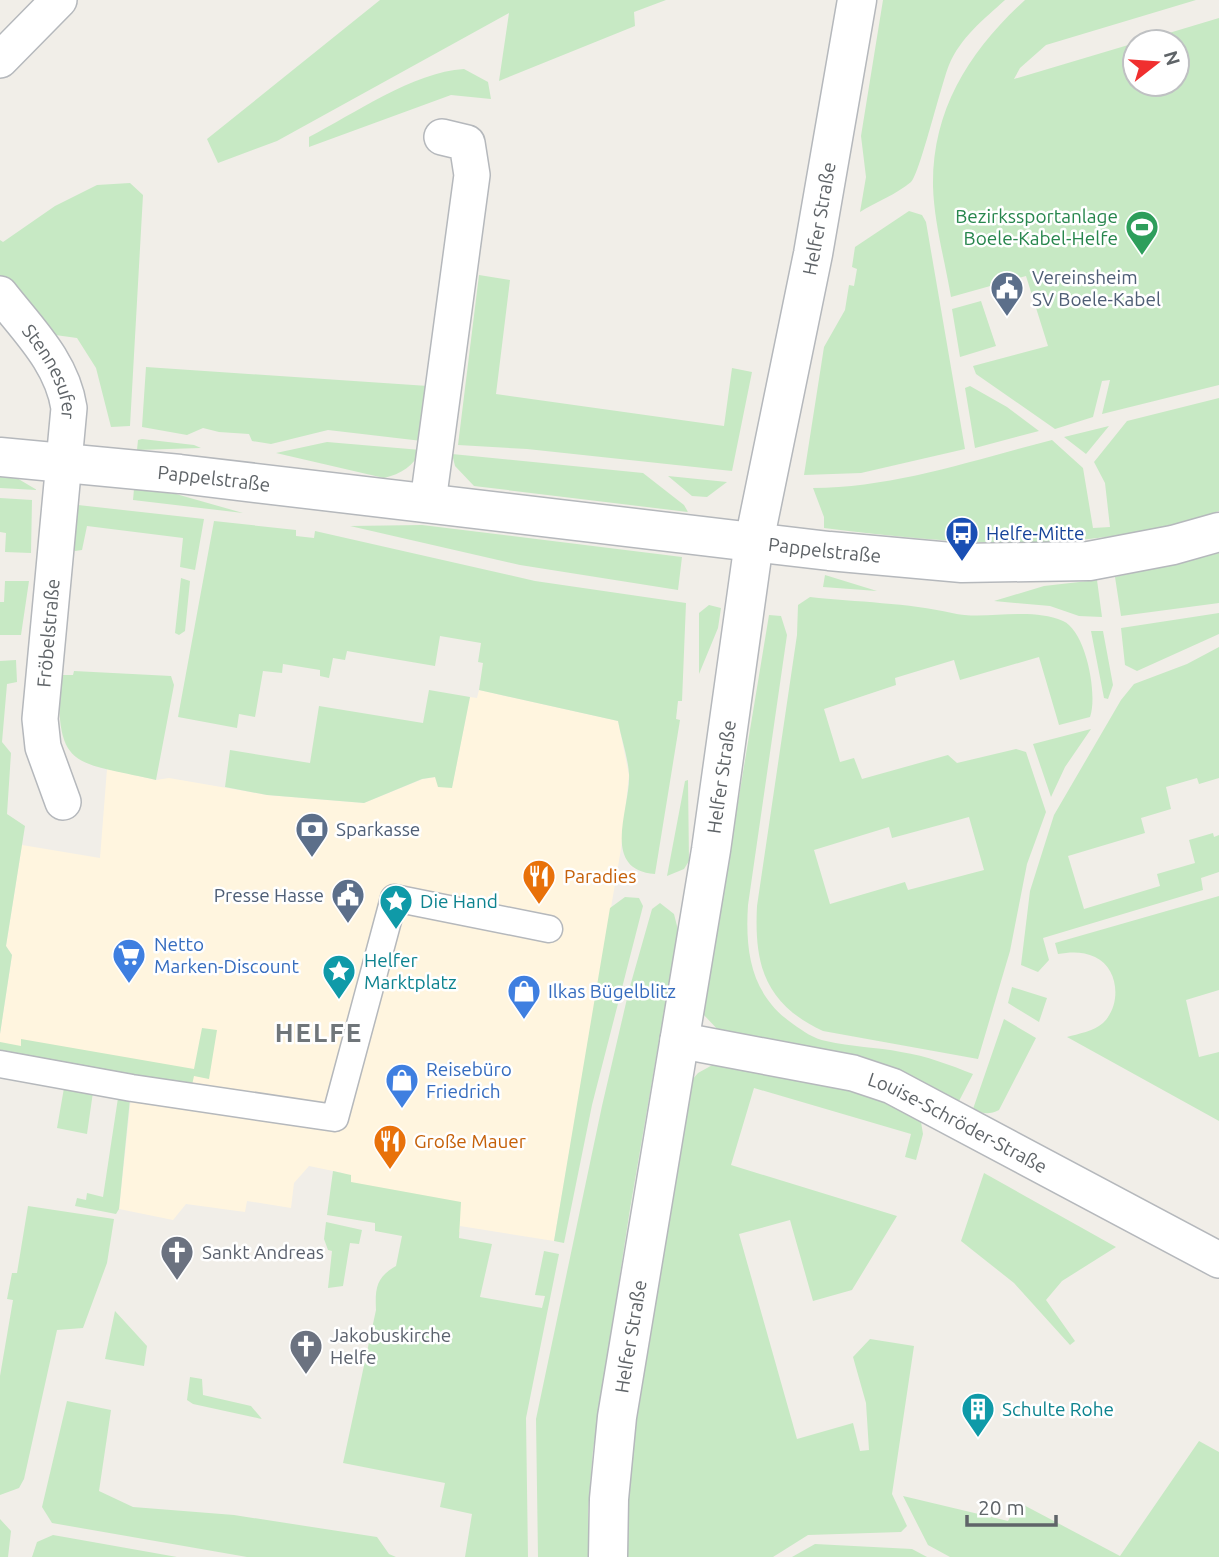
<svg xmlns="http://www.w3.org/2000/svg" width="1219" height="1557" font-family="Ubuntu,sans-serif">
<rect width="100%" height="100%" fill="#f1eee8"/>
<path fill="#fff5df" d="M479 690 618 721 629 775 621 849 554 1241 460 1226V1232L367 1213 343 1173 309 1166 294 1183 291 1208 247 1201 245 1212 186 1204 173 1220 119 1209 132 1088 0 1064V1034L12 955 6 946 22 845 100 858 107 769 156 780 169 778 267 795 364 803 423 779 436 777 452 787 470 697 477 698Z"/>
<path fill="#c7e9c4" fill-rule="evenodd" d="M380 0H666L634 12 635 26 499 81 509 13 277 141 218 163 207 139Z
M883 0H1005C984 19 960 38 949 65 941 85 919 176 911 182 897 194 876 202 860 212L866 177 861 136Z
M1025 0H1196L1046 45 1020 68 1014 79 1135 43V84H1177V42H1139L1219 18V385L1102 414 1110 380 1102 381 1093 417 1055 429 976 374 973 366 1048 346 1026 276 951 297C945 261 934 223 933 186 932 109 970 50 1025 0Z
M464 69 488 82 491 99 451 95 309 147V137C354 114 413 72 464 69Z
M130 183 143 195 130 426 111 427 96 368 77 338 48 334 0 275V240L3 242 55 206 97 185Z
M909 211 922 215 926 222 965 449 861 473 804 475 824 347 845 310 849 285 854 286 857 269 852 267 855 247Z
M479 275 510 280 496 394 724 426 732 368 752 372 732 471 527 449 458 445Z
M981 301 996 346 960 357 952 309Z
M146 367 428 386 422 441 328 430 271 444 252 441 249 434 219 432 203 428 187 435 142 427Z
M970 386 1007 407 1039 431 975 448 965 388Z
M1219 398V511C1084 556 963 545 824 528V517L813 488C893 488 974 460 1052 440L1083 468 1093 528 1110 527 1105 483 1094 462 1127 421Z
M1109 426 1086 454 1064 437Z
M142 439 194 445 201 448 137 450 138 440Z
M327 442 421 450C414 466 401 474 384 478L276 453Z
M452 454 643 473 684 505 688 512 474 486 455 466Z
M0 475 15 477 37 490 0 488Z
M668 476 727 482 707 497 692 496Z
M134 489 176 494 243 513 133 500Z
M0 498 32 500 31 553 5 552 6 533 0 532Z
M78 505 204 519 195 570 180 567 183 538 87 526 82 550 75 551 72 548Z
M214 521 296 530V536L314 538 315 531 535 581 686 603 682 701H678L676 719 680 720 655 874C599 870 631 807 629 774 628 757 621 738 618 721L479 690 483 663 478 662 481 643 440 636 435 666 347 651 345 660 333 658 329 678 320 676V670L283 664 282 673 263 671 255 717 239 714 237 728 178 717Z
M422 525 682 557 678 590 520 565 350 526Z
M1219 553V603L1121 616 1115 577Z
M825 575 877 591 823 587Z
M181 578 190 581 185 631 179 635 175 633Z
M1097 580 1102 617 1079 616 1050 606 994 601 1044 586Z
M5 581H29L21 635H0V602H4Z
M810 597C856 602 909 603 952 613 985 621 1028 606 1063 621 1086 631 1098 695 1090 717L1059 725 1039 657 960 680 954 660 895 678 896 685 824 709 840 762 854 758 862 779 948 755 957 763 1016 749 1026 752 1046 812 1027 864 1010 951 978 1059 823 1031C765 1004 754 965 757 906L797 635 798 605ZM969 817 984 870 908 890 905 882 830 904 814 850 889 827 892 838Z
M709 605 721 608 718 628 699 674V613Z
M1219 613V634L1137 671 1125 665 1121 628Z
M769 615 781 616 787 635 748 905C745 952 751 995 793 1024 803 1031 814 1039 826 1041 851 1047 877 1047 901 1052 927 1056 950 1065 973 1074L959 1101 889 1069 720 1032 703 1014Z
M1091 631H1103L1113 685 1108 699 1104 698Z
M1219 647V778L1199 784 1197 778 1166 787 1171 809 1141 818 1145 833 1068 856 1084 909 1160 886 1157 874 1195 863 1189 840 1213 833 1214 837 1219 835V872L1201 878 1203 890 1043 938 1049 960 1038 972 1021 965 1030 891 1054 815 1121 700 1134 684 1187 664Z
M16 660 17 682 7 684 2 742 11 753 7 814 25 826 6 946 12 955 0 1034V661Z
M74 671 171 676 174 685 156 780C74 761 55 771 60 675H73Z
M429 690 470 697 452 788 438 787 435 777 422 779 364 803 267 795 225 787 230 750 310 763 319 706 423 723Z
M1091 729 1065 767 1051 797 1033 744Z
M688 780 689 861 684 869 667 876 685 781Z
M1219 896V990L1186 1000 1199 1057 1219 1052V1121L1067 1037C1078 1034 1094 1031 1103 1023 1122 1005 1119 968 1095 957 1083 951 1070 952 1058 954L1055 943Z
M625 897 639 898 643 906 592 1105 564 1243 554 1241 610 908Z
M660 903 674 914 678 930 630 1209 593 1450 588 1512 589 1557H538L536 1419 602 1106 629 990 652 909Z
M1012 987 1047 998 1039 1022 1008 1003Z
M1004 1019 1036 1038 999 1110C989 1115 983 1114 973 1109Z
M202 1028 217 1030 209 1079 194 1076 192 1085 0 1050V1042L21 1046V1039L194 1069Z
M716 1063 850 1087 920 1116 923 1134 916 1160 905 1157 911 1134 754 1088 731 1165 897 1216 852 1290 813 1301 790 1220 739 1234 797 1439 853 1423 860 1451 869 1450 866 1403 853 1357 870 1339 914 1346 892 1494 907 1526 901 1532 808 1535 773 1557H628V1497L636 1419 692 1080 698 1073Z
M64 1088 93 1092 87 1134 57 1128Z
M118 1098 130 1099 119 1209 116 1214 75 1206 77 1198 86 1200 87 1193 103 1197Z
M333 1171 351 1175V1182L461 1202 459 1238 492 1244 480 1297 542 1308 545 1296 535 1295 544 1251 559 1254 526 1418 528 1557H465L472 1514 440 1507 445 1483 343 1463 376 1310C375 1289 376 1277 396 1266L402 1236 375 1231V1223L327 1215Z
M984 1173 1116 1247 1062 1281 1046 1300 1075 1341 1070 1345 1014 1283 961 1241Z
M28 1206 114 1219 107 1263 83 1328 57 1330 24 1479 19 1488 0 1495V1376L13 1300 7 1299 12 1273H17Z
M326 1222 362 1230 359 1244 350 1243 343 1286 328 1288 332 1251 328 1250 324 1239Z
M115 1311 147 1346 144 1366 105 1359Z
M190 1377 202 1379 203 1395 251 1406 262 1419 193 1404 187 1400Z
M67 1401 111 1410 99 1491 133 1507 234 1515 377 1537 389 1554 396 1557H247L52 1523 42 1507Z
M1199 1441 1219 1452V1557H950L928 1545 903 1496 1008 1521 1018 1502 1120 1556Z
M0 1519 11 1531 8 1557H0Z
M53 1535 70 1538 177 1557H32L37 1542Z
M815 1544 912 1549 927 1557H792Z"/>
<g fill="none" stroke-linecap="round" stroke-linejoin="round">
<defs>
<path id="pedestrian" d="M0 1064 132 1088 335 1118 394 898 549 929"/>
<g id="minor">
<path d="M0 60 59 0"/>
<path id="s1" d="M0 294C28 330 62 362 69 408L40 719 43 747 63 802"/>
<path d="M428 502 472 175 467 143 442 137"/>
<path id="s2" d="M678 1040 853 1073 892 1086 1219 1260"/>
</g>
<g id="tertiary">
<path id="s3" d="M0 457 180 474 829 551 962 563 1089 561 1173 545 1219 532"/>
<path id="s4" d="M608 1557 609 1499 617 1417 711 850 754 542 813 254 857 0"/>
</g>
</defs>
<use href="#pedestrian" stroke="#b5b8bc" stroke-width="29"/>
<use href="#minor" stroke="#b5b8bc" stroke-width="38"/>
<use href="#tertiary" stroke="#b5b8bc" stroke-width="41"/>
<use href="#pedestrian" stroke="#fff" stroke-width="26"/>
<use href="#minor" stroke="#fff" stroke-width="35"/>
<use href="#tertiary" stroke="#fff" stroke-width="38"/>
</g>
<defs>
<symbol id="stadium-pin" viewBox="-11 -11 22 30"><path d="M0 17L-7.5 6A9.5 9.5 0 1 1 7.5 6Z" fill="#2e9e5b" stroke="#fff"/><path d="M0-5a6.5 5 0 1 0 0 10a6.5 5 0 1 0 0-10ZM-3.5-1.8h7v3.6h-7Z" fill="#fff"/></symbol>
<symbol id="civic-pin" viewBox="-11 -11 22 30"><path d="M0 17L-7.5 6A9.5 9.5 0 1 1 7.5 6Z" fill="#5c6f8a" stroke="#fff"/><path d="M-.6-6.5H3V-4.5H.6V-3L4-1V1h2V6H-6V1h2V-1L-.6-3ZM-1.2 2.5V6h2.4V2.5Z" fill="#fff"/></symbol>
<symbol id="bus-pin" viewBox="-11 -11 22 30"><path d="M0 17L-7.5 6A9.5 9.5 0 1 1 7.5 6Z" fill="#1a4fb4" stroke="#fff"/><path d="M-5-6H5V4H4V6H2V4H-2V6H-4V4H-5ZM-3.5-4V0h7V-4ZM-3.5 1.2v1.5H-2V1.2ZM2 1.2v1.5H3.5V1.2Z" fill="#fff"/></symbol>
<symbol id="bank-pin" viewBox="-11 -11 22 30"><path d="M0 17L-7.5 6A9.5 9.5 0 1 1 7.5 6Z" fill="#5c6f8a" stroke="#fff"/><path d="M-6-4H6V4H-6ZM0-2.3a2.3 2.3 0 1 0 0 4.6a2.3 2.3 0 1 0 0-4.6Z" fill="#fff"/></symbol>
<symbol id="restaurant-pin" viewBox="-11 -11 22 30"><path d="M0 17L-7.5 6A9.5 9.5 0 1 1 7.5 6Z" fill="#e8710a" stroke="#fff"/><path d="M-5-6h1v4h1v-4h1v4h1v-4h1v5L-1.5 .5V6h-2V.5L-5-1ZM5-6V6H3V1.5H1.5Q1.5-4 5-6Z" fill="#fff"/></symbol>
<symbol id="sight-pin" viewBox="-11 -11 22 30"><path d="M0 17L-7.5 6A9.5 9.5 0 1 1 7.5 6Z" fill="#0f9aa8" stroke="#fff"/><path d="M0-6L1.8-2.2L6-1.7L2.9 1.2L3.7 5.4L0 3.3L-3.7 5.4L-2.9 1.2L-6-1.7L-1.8-2.2Z" fill="#fff"/></symbol>
<symbol id="supermarket-pin" viewBox="-11 -11 22 30"><path d="M0 17L-7.5 6A9.5 9.5 0 1 1 7.5 6Z" fill="#3f7fe0" stroke="#fff"/><path d="M-6-5.5h2.5l.6 2H6L4.5 2H-2.5L-4.4-4H-6ZM-1.5 3.2a1.3 1.3 0 1 0 .1 0ZM3 3.2a1.3 1.3 0 1 0 .1 0Z" fill="#fff"/></symbol>
<symbol id="shop-pin" viewBox="-11 -11 22 30"><path d="M0 17L-7.5 6A9.5 9.5 0 1 1 7.5 6Z" fill="#3f7fe0" stroke="#fff"/><path d="M-5-2.5h2.3a2.7 3.5 0 0 1 5.4 0H5L5.5 6h-11ZM-1.5-2.5h3a1.5 2.3 0 0 0-3 0Z" fill="#fff"/></symbol>
<symbol id="church-pin" viewBox="-11 -11 22 30"><path d="M0 17L-7.5 6A9.5 9.5 0 1 1 7.5 6Z" fill="#6b7280" stroke="#fff"/><path d="M-1.2-6h2.4v3.5h3.3v2.4h-3.3V6h-2.4V-.1h-3.3v-2.4h3.3Z" fill="#fff"/></symbol>
<symbol id="building-pin" viewBox="-11 -11 22 30"><path d="M0 17L-7.5 6A9.5 9.5 0 1 1 7.5 6Z" fill="#0f9aa8" stroke="#fff"/><path d="M-4-6H4V6H1V3H-1V6H-4ZM-2.5-4.3h1.7v1.8h-1.7ZM.8-4.3h1.7v1.8H.8ZM-2.5-1h1.7V.8h-1.7ZM.8-1h1.7V.8H.8Z" fill="#fff"/></symbol>
</defs>
<g fill-rule="evenodd">
<use href="#stadium-pin" x="1123" y="208" width="38" height="52"/>
<use href="#civic-pin" x="988" y="269" width="38" height="52"/>
<use href="#bus-pin" x="943" y="514" width="38" height="52"/>
<use href="#bank-pin" x="293" y="810" width="38" height="52"/>
<use href="#restaurant-pin" x="520" y="857" width="38" height="52"/>
<use href="#civic-pin" x="329" y="876" width="38" height="52"/>
<use href="#sight-pin" x="377" y="882" width="38" height="52"/>
<use href="#supermarket-pin" x="110" y="936" width="38" height="52"/>
<use href="#sight-pin" x="320" y="952" width="38" height="52"/>
<use href="#shop-pin" x="505" y="972" width="38" height="52"/>
<use href="#shop-pin" x="383" y="1061" width="38" height="52"/>
<use href="#restaurant-pin" x="371" y="1122" width="38" height="52"/>
<use href="#church-pin" x="158" y="1233" width="38" height="52"/>
<use href="#church-pin" x="287" y="1327" width="38" height="52"/>
<use href="#building-pin" x="959" y="1390" width="38" height="52"/>
</g>
<g text-anchor="middle" dominant-baseline="central" stroke-width="5" stroke-linejoin="round" paint-order="stroke">
<g font-size="19" fill="#27864d" stroke="#fff" text-anchor="end">
<text x="1118" y="216">Bezirkssportanlage<tspan x="1118" dy="22">Boele-Kabel-Helfe</tspan></text>
</g>
<g font-size="19" fill="#5f6468" stroke="#fff">
<text stroke="none"><textPath href="#s4" startOffset="1356">Helfer Straße</textPath></text>
<text stroke="none"><textPath href="#s1" startOffset="94">Stennesufer</textPath></text>
<text stroke="none"><textPath href="#s3" startOffset="215">Pappelstraße</textPath></text>
<text stroke="none"><textPath href="#s3" startOffset="830">Pappelstraße</textPath></text>
<text transform="translate(48 633) rotate(-85)">Fröbelstraße</text>
<text stroke="none"><textPath href="#s4" startOffset="789">Helfer Straße</textPath></text>
<text stroke="none"><textPath href="#s2" startOffset="294">Louise-Schröder-Straße</textPath></text>
<text stroke="none"><textPath href="#s4" startOffset="222">Helfer Straße</textPath></text>
</g>
<g font-size="19" fill="#4e5e75" stroke="#fff" text-anchor="start">
<text x="1032" y="277">Vereinsheim<tspan x="1032" dy="22">SV Boele-Kabel</tspan></text>
<text x="336" y="829">Sparkasse</text>
<text x="324" y="895" text-anchor="end">Presse Hasse</text>
</g>
<g font-size="19" fill="#164399" stroke="#fff" text-anchor="start">
<text x="986" y="533">Helfe-Mitte</text>
</g>
<g font-size="19" fill="#c56008" stroke="#fff" text-anchor="start">
<text x="564" y="876">Paradies</text>
<text x="414" y="1141">Große Mauer</text>
</g>
<g font-size="19" fill="#0d838f" stroke="#fff" text-anchor="start">
<text x="420" y="901">Die Hand</text>
<text x="364" y="960">Helfer<tspan x="364" dy="22">Marktplatz</tspan></text>
<text x="1002" y="1409">Schulte Rohe</text>
</g>
<g font-size="19" fill="#366cbe" stroke="#fff" text-anchor="start">
<text x="154" y="944">Netto<tspan x="154" dy="22">Marken-Discount</tspan></text>
<text x="548" y="991">Ilkas Bügelblitz</text>
<text x="426" y="1069">Reisebüro<tspan x="426" dy="22">Friedrich</tspan></text>
</g>
<g font-size="19" fill="#5b616d" stroke="#fff" text-anchor="start">
<text x="202" y="1252">Sankt Andreas</text>
<text x="330" y="1335">Jakobuskirche<tspan x="330" dy="22">Helfe</tspan></text>
</g>
<g font-size="26" font-weight="bold" letter-spacing="2" fill="#70767a" stroke="#fff">
<text x="319" y="1032">HELFE</text>
</g>
</g>
<g transform="translate(1156 63) rotate(73)"><circle r="33" fill="#ffffff" stroke="#bfc1c3" stroke-width="2"/>
<path d="M0-5L12 26L0 18L-12 26Z" fill="#f02f2f"/>
<text y="-10" font-size="19" font-weight="bold" text-anchor="middle" fill="#5f6468">N</text>
</g>
<path d="M967 1515v10h89v-10" fill="none" stroke="#5f6468" stroke-width="3.5"/>
<text x="978" y="1515" font-size="21" fill="#5f6468" stroke="#ffffff" stroke-width="5" paint-order="stroke">20 m</text>
</svg>
